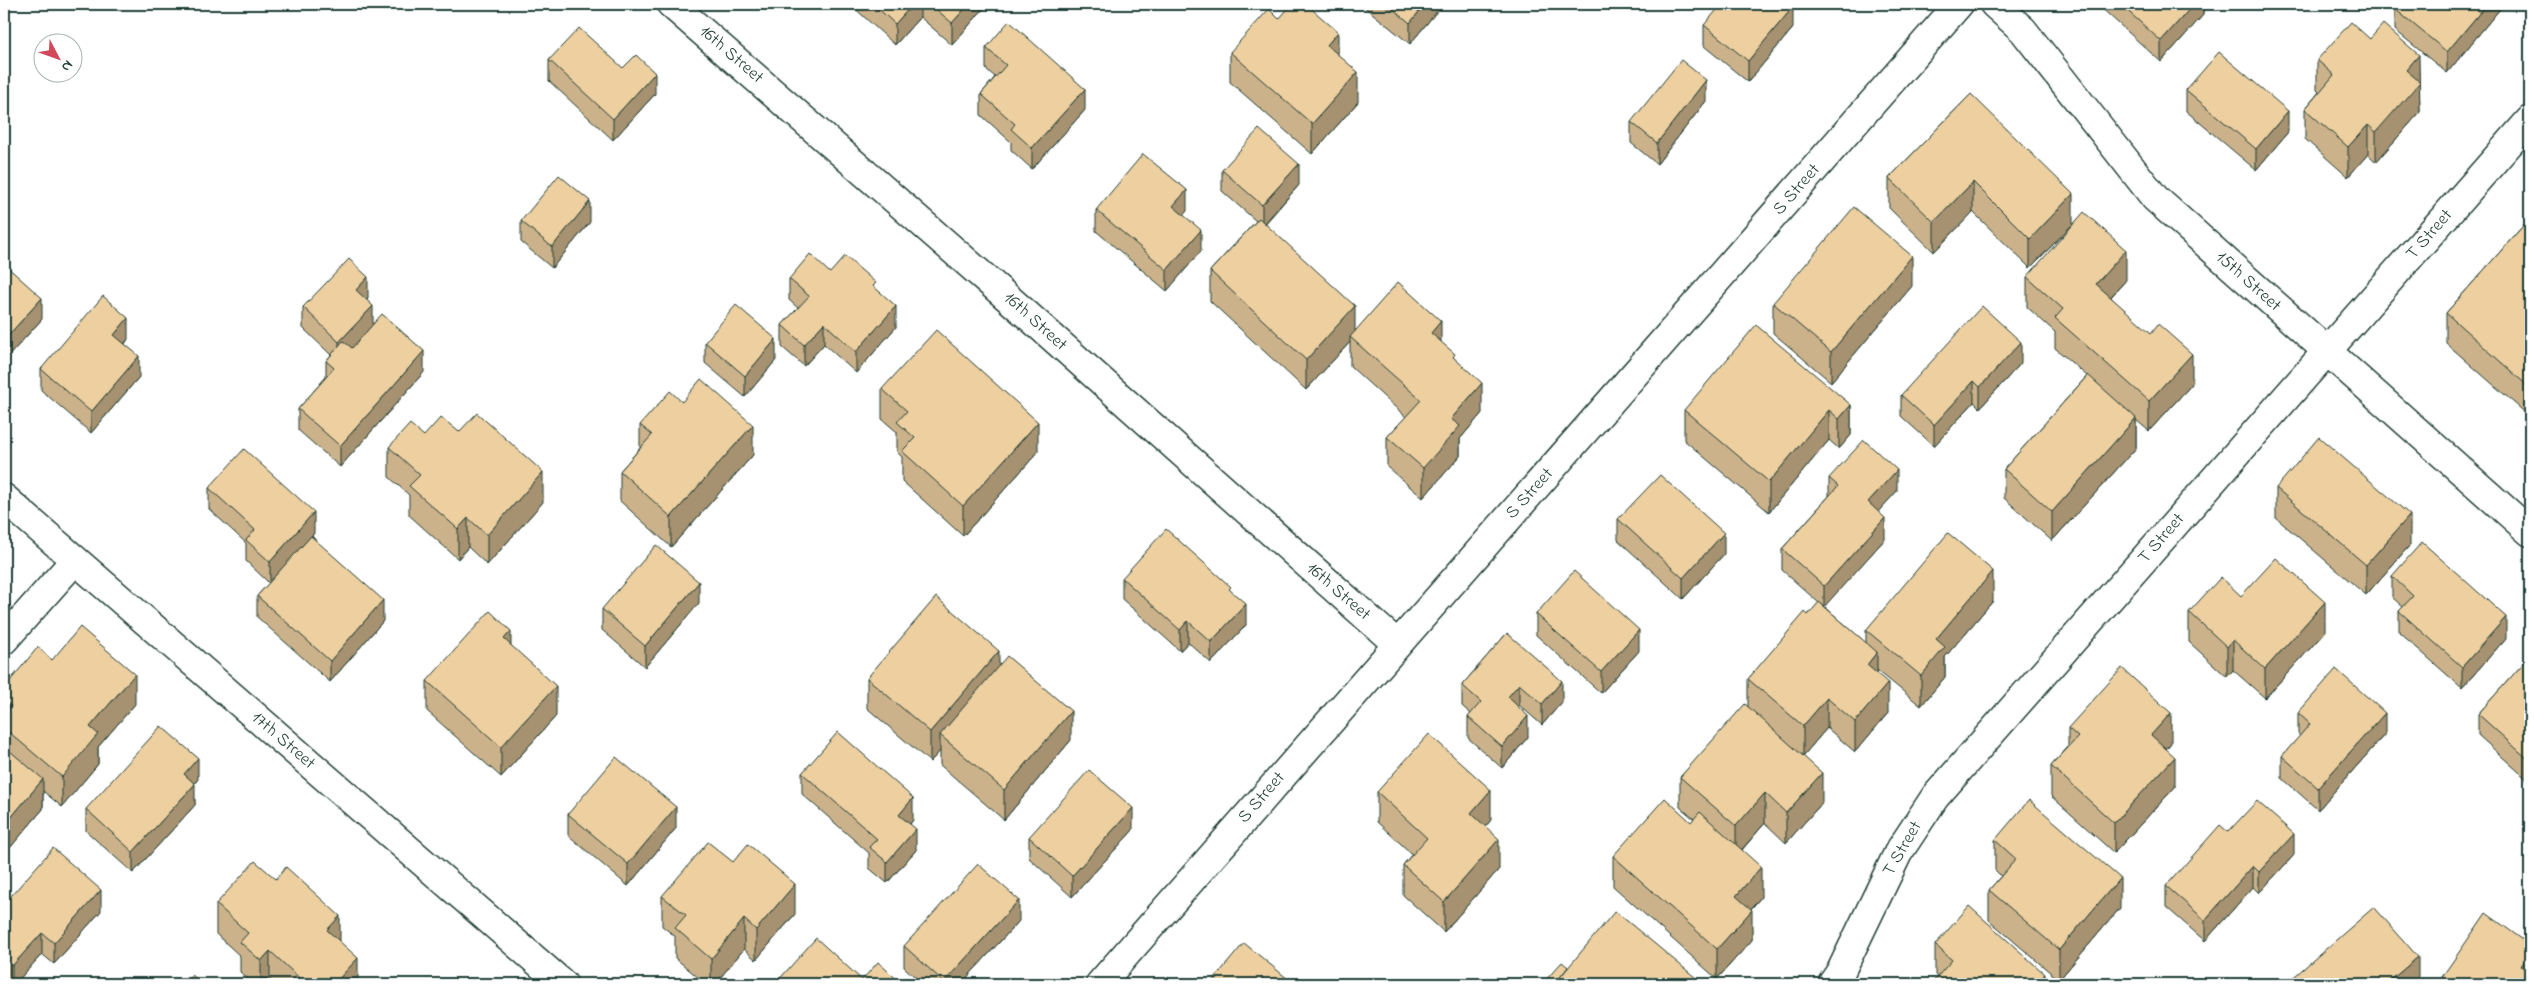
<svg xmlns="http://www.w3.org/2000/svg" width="2534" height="988" font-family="'Indie Flower',sans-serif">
<rect width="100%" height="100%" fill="#fff"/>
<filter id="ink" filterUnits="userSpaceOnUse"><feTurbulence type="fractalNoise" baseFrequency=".02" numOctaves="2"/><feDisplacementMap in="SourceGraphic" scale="10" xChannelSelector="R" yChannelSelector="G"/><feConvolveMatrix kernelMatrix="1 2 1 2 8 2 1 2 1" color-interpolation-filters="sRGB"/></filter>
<g filter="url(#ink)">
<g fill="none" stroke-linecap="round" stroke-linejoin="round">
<defs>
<path id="minor" d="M671 4 1024 312 1397 644
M1994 4 2023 30 2155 198 2530 532
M4 498 563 984
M4 640 75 560
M1100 984 1959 4
M1832 984 1841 971 1898 853 1935 797 2530 120"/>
</defs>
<use href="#minor" stroke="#1f3d34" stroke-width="31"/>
<use href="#minor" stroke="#fff" stroke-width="28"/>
</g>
<path fill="#ccb28a" stroke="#1f3d34" d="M850 4H984V8L952 45 920 17 895 45Z
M1361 4H1443L1410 44Z
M2097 4H2203V15L2161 62Z
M2504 4 2447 73 2395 30V9Z
M1279 19 1338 55 1358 102 1312 154 1230 82V52Z
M1704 25 1793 28 1748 82 1704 46Z
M2370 39 2419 81 2420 112 2376 162 2368 154 2348 177 2305 139V109L2319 92 2317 90V60Z
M986 48 1085 110 1032 169 1011 150V142L981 115V94L995 77 986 69Z
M549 60 655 94 613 140 549 81Z
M2186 90 2288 132 2256 170 2186 111Z
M1971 94 2073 224 2030 268 1973 212 1934 252 1889 208V178Z
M1706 101 1657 164 1631 143V122Z
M1222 170 1299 185 1265 224 1355 330 1441 343 1455 359 1482 413 1460 439V456L1423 498 1387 467V437L1406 417 1350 366V342L1306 390 1210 301V271L1256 221 1222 191Z
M1096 210 1187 211 1183 215 1201 251 1167 291 1096 231Z
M2530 218V417L2446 343V313Z
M521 221 590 222 552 268 521 242Z
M4 264 42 319 5 360 4 359Z
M830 273 876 289 896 327 856 373 824 344 804 366 782 347V325L798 308 789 300V279Z
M2027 277 2126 280 2111 297 2192 384 2149 431 2136 420V448L2052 541 2004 498V469L2087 376 2055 348V332L2027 307Z
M1912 286 1831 382 1773 333V303Z
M368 298 366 300 373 324 424 372 340 467 298 430V409L326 377V361L331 355 303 328V307Z
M128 339 125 344 139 377 91 433 41 390V369Z
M705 342 776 360 745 397 705 363Z
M2021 363 1980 408 1974 402 1934 446 1901 416V395Z
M882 389 1038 452 963 536 902 481V457L897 452V432L882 419Z
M682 402 753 455 671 547 620 501V471L640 448V425Z
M1851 405V435L1839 449 1829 440 1769 512 1684 440V410Z
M459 432 543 502 487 565 468 547 458 559 409 515V495L389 477V447L424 436Z
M1829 478 1897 491 1878 511 1885 539 1824 606 1866 643V630L1993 601 1945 657V677L1921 706 1877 670V674L1888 713 1855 752 1827 728 1803 756 1822 803 1786 843 1765 823 1742 850 1761 897 1751 909 1752 940 1717 979 1613 886V856L1691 822 1694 819 1680 807V777L1748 707V679L1819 603 1782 570V549L1829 496Z
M209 488 314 533 312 536 383 621 330 682 257 617V596L269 583 246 561V543L209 509Z
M2276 488 2410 545 2366 595 2276 518Z
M1618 519 1724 554 1683 599 1618 540Z
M2392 576 2506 638 2462 688 2399 632V611L2403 607 2392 597Z
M1122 578 1231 591 1246 625 1211 663 1188 642 1180 651 1122 599Z
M2241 596 2325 632 2265 698 2233 670 2227 677 2189 642V612Z
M699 603 645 667 602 630V609Z
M1536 614 1639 651 1601 693 1536 635Z
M1507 633 1562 702 1542 725 1519 705 1518 706 1528 737 1502 768 1468 738V717L1471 714 1462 706V685Z
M511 646 556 716 501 777 427 711V681Z
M2530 656V782L2478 735V714Z
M52 660 135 704 98 747V764L62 807 43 791V809L4 855V688Z
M999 664 1071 740 1004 820 940 765V751L930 762 867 708V678Z
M2298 713 2385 734 2318 810 2282 778V756L2300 736 2298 734Z
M2068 728 2171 743 2166 749 2175 787 2114 853 2051 796V766L2068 747Z
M802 773 913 820 910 824 916 850 887 883 869 868V853L802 794Z
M198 779 194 784 195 805 133 873 86 831V809Z
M1377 792 1491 820 1485 827 1499 869 1444 932 1403 895V865L1412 854 1377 822Z
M568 814 676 828 628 886 568 835Z
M1133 830 1072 897 1029 858V837Z
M1995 840 2120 908 2059 980 1989 920V890L2001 876 1995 870Z
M2294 855 2259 893 2253 887 2205 941 2166 907V886Z
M662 896 795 914 756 960 744 949 715 984H706L675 958V936L662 926Z
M4 904 101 911 54 964 42 954 15 984H9L4 979Z
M216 904 340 942 358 984H273L270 981 267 984H254L240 972V956L216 934Z
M1019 921 961 984H923L904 967V946Z
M1935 945 2045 984 1937 977 1935 975Z
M2442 977 2530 984H2442Z"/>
<path fill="#a69170" stroke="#1f3d34" d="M913 4H920V17L895 45V24Z
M969 4H984V8L952 45V23Z
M1425 4H1443L1410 44V23Z
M2194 4H2203V15L2161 62V41Z
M2487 4H2504L2447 73V52Z
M1793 7V28L1748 82V61Z
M1338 32V62L1327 45Z
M2419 55 2420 112 2376 162V132L2406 70Z
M1358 72V102L1312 154V124Z
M655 73V94L613 140V119Z
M1706 80V101L1657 164V143Z
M1085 89V110L1032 169V148Z
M2288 111V132L2256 170V149Z
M2368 125V154L2348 177V147Z
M1299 164V185L1262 226V205Z
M1973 182V212L1934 252V222Z
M1187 190V211L1173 227V206Z
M2073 194V224L2030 268V239Z
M590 201V222L552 268V247Z
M1201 230V251L1167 291V270Z
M2126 250V280L2096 313V284Z
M1912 256V286L1831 382V352Z
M368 277V298L356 311V290Z
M42 298V319L5 360V339Z
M373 306V327L339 363V342Z
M896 306V327L856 373V352Z
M1355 306V336L1350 337V342L1306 390V360Z
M128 318V339L114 356V335Z
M1441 321V351L1431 333Z
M824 323V344L804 366V345Z
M776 339V360L745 397V376Z
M2021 342V363L1980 408V387Z
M424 351V372L340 467V446Z
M2192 354V384L2149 431V401Z
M139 356V377L91 433V412Z
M1974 381V402L1934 446V425Z
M1482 383V413L1460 439V456L1423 498V468L1451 419Z
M1851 405V435L1839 449V419Z
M1829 410V440L1769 512V482Z
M2136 418V448L2052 541V512Z
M1038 422V452L963 536V506Z
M753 425V455L671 547V517Z
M1897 470V491L1868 523V502Z
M543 472V502L487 565V535Z
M314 512V533L270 583V562Z
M2410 515V545L2366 595V565Z
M468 518V547L458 559V529Z
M1885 518V539L1824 607V586Z
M1724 533V554L1683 599V578Z
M1993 571V601L1945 657V677L1921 706V676L1936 639Z
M699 582V603L645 667V646Z
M383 600V621L330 682V661Z
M2325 602V632L2265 698V669Z
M1246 604V625L1211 663V642Z
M2506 617V638L2462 688V667Z
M1188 621V642L1180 651V630Z
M1639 630V651L1601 693V672Z
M511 631V660L504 639Z
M2233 640V670L2227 677V647Z
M999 651V681L940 735V751L930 762V732Z
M1877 652V682L1867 665Z
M135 674V704L98 747V764L62 807V777L90 727Z
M1562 681V702L1542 725V704Z
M1888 683V713L1855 752V722Z
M1519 684V705L1508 718V697Z
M556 686V716L501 777V747Z
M1827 698V728L1803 756V726Z
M1071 711V740L1004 820V790Z
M2171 713V743L2151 765V735Z
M2385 713V734L2318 810V788Z
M1528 716V737L1502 768V747Z
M2175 757V787L2114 853V823Z
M198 758V779L184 795V774Z
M1822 773V803L1786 843V813Z
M43 779V809L4 855V826Z
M195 784V805L133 873V852Z
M1491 790V820L1471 843V813Z
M1765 793V823L1736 856V826Z
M913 798V820L899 836V815Z
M676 807V828L628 886V864Z
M1133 808V830L1072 897V876Z
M916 829V850L887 883V862Z
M2294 834V855L2259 893V872Z
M1499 839V869L1444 932V902Z
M2253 866V887L2205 941V920Z
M1761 867V897L1736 926V896Z
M2120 878V908L2059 980V950Z
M795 884V914L756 960V930Z
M101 890V911L54 964V943Z
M1019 900V921L961 984H944V982Z
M1752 910V940L1717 979V949Z
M340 916V946L327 930Z
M744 919V949L715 984H711V959Z
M42 933V954L15 984H12V966Z
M270 951V981L267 984H261V961Z
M2530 953V974L2521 966Z
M2418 957V984H2386Z
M358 958V984H334Z
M2045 974V984H2036Z
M1696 978V984H1690Z"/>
<path fill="#edcfa0" stroke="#1f3d34" d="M873 4H913L895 24Z
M930 4H969L952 23Z
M1292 4H1306L1338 32 1327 45 1358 72 1312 124 1230 52 1269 9 1279 19Z
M1387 4H1425L1410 23Z
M1722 4H1790L1793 7 1748 61 1704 25Z
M2120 4H2194L2161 41Z
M2399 4H2487L2447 52 2395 9Z
M1009 21 1085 89 1032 148 1011 129 1015 124 981 94 1006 65 986 48Z
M2351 22 2370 39 2383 24 2419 55 2406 70 2420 82 2376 132 2368 125 2348 147 2305 109 2334 75 2317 60Z
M579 28 623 68 636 55 655 73 613 119 549 60Z
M2219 52 2288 111 2256 149 2186 90Z
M1681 60 1706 80 1657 143 1631 122Z
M1971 94 2073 194 2030 239 1973 182 1934 222 1889 178Z
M1259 129 1299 164 1262 205 1222 170Z
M1143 154 1187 190 1173 206 1201 230 1167 270 1096 210Z
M559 175 590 201 552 247 521 221Z
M1854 207 1912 256 1831 352 1773 303Z
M2084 212 2126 250 2096 284 2151 333 2158 324 2192 354 2149 401 2055 318 2063 309 2027 277Z
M1259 218 1355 306 1306 360 1210 271Z
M2530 218V388L2446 313Z
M810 254 830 273 845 256 876 283 873 286 896 306 856 352 824 323 804 345 782 325 809 296 789 279Z
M349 259 368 277 356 290 373 306 339 342 303 307Z
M4 264 42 298 5 339 4 338Z
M1398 282 1441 321 1431 333 1455 354 1453 357 1482 383 1451 419 1460 426 1423 468 1387 437 1421 400 1350 337Z
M103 296 128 318 114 335 139 356 91 412 41 369Z
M736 305 776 339 745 376 705 342Z
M1982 306 2021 342 1980 387 1974 381 1934 425 1901 395Z
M382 314 424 351 340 446 298 409 334 368 326 361 343 341 352 348Z
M1756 325 1851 405 1839 419 1829 410 1769 482 1684 410Z
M936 330 1038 422 963 506 902 451 915 438 897 422 907 411 882 389Z
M2088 375 2136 418 2052 512 2004 469Z
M701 379 753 425 671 517 620 471 652 435 640 425 670 391 682 402Z
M477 413 543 472 487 535 468 518 458 529 409 486 420 475 389 447 410 424 424 436 441 417 459 432Z
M2319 437 2410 515 2366 565 2276 488Z
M1864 440 1897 470 1868 502 1885 518 1824 586 1782 549 1838 486 1829 478Z
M244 449 314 512 270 562 246 540 255 530 209 488Z
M1660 475 1724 533 1683 578 1618 519Z
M1166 529 1231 587 1229 589 1246 604 1211 642 1188 621 1180 630 1122 578Z
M1948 533 1993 571 1936 639 1945 647 1921 676 1866 630Z
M311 536 383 600 330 661 257 596Z
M2422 542 2506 617 2462 667 2399 611 2413 596 2392 576Z
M656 545 699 582 645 646 602 609Z
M2276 558 2325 602 2265 669 2233 640 2227 647 2189 612 2221 577 2241 596Z
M1574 571 1639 630 1601 672 1536 614Z
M936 597 999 651 930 732 867 678Z
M1819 602 1877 652 1867 665 1888 683 1855 722 1827 698 1803 726 1748 679 1805 612 1808 615Z
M490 611 511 631 504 639 556 686 501 747 427 681Z
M80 627 135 674 90 727 98 734 62 777 4 728V714L11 706 4 700V688L38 647 52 660Z
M1507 633 1562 681 1542 704 1519 684 1508 697 1528 716 1502 747 1468 717 1481 702 1462 685Z
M1007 656 1071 711 1004 790 940 735Z
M2530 656V761L2478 714Z
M2122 668 2171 713 2151 735 2175 757 2114 823 2051 766 2078 737 2068 728Z
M2336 669 2385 713 2318 788 2282 756 2310 724 2298 713Z
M1745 704 1822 773 1786 813 1765 793 1736 826 1680 777Z
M161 726 198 758 184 774 195 784 133 852 86 809Z
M838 732 913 798 899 815 916 829 887 862 869 847 877 839 802 773Z
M1429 734 1491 790 1471 813 1499 839 1444 902 1403 865 1427 838 1377 792Z
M4 746 43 779 4 826Z
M616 757 676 807 628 864 568 814Z
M1089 770 1133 808 1072 876 1029 837Z
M1665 798 1691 822 1700 812 1761 867 1736 896 1752 910 1717 949 1613 856Z
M2029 800 2120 878 2059 950 1989 890 2016 859 1995 840Z
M2257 801 2294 834 2259 872 2253 866 2205 920 2166 886 2220 825 2228 832Z
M708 842 733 862 748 844 795 884 756 930 744 919 711 959 675 928 686 915 662 896Z
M53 848 101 890 54 943 42 933 12 966 4 958V904Z
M255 861 276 879 286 867 340 916 327 930 358 958 334 984H306L270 951 261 961 240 942 248 933 216 904Z
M978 864 1019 900 944 982 904 946Z
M1969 906 2045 974 2036 984H1931L1952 960 1935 945Z
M2374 907 2418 957 2386 984H2290L2288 982Z
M1615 911 1696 978 1690 984H1561L1557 981Z
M2486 913 2530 945V953L2521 966 2530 973V984H2453L2442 977Z
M816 938 862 980 878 962 902 984H775Z
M1244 943 1294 984H1210Z
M1562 962 1568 967 1557 981V984H1542Z
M192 975 203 984H184Z"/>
</g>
<g text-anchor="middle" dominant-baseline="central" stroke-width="4" stroke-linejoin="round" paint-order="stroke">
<g font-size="18" fill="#1f3d34" stroke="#fff">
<text transform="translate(731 55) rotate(41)">16th Street</text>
<text transform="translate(1797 190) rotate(-49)">S Street</text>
<text transform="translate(2430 235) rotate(-49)">T Street</text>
<text transform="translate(2248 282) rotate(42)">15th Street</text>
<text transform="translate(1035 322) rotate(42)">16th Street</text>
<text transform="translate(1530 494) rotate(-48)">S Street</text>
<text transform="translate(2162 539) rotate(-49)">T Street</text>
<text transform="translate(1338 592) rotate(41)">16th Street</text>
<text transform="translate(283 741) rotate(41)">17th Street</text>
<text transform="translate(1262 798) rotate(-49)">S Street</text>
<text transform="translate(1903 849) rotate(-60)">T Street</text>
</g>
</g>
<rect width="2534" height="988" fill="none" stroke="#fff" stroke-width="20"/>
<rect x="10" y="10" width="2514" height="968" fill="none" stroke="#1f3d34" stroke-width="2" filter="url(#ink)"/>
<g transform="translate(58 58) rotate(131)"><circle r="24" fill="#ffffff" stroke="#a5b1ae"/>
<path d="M0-4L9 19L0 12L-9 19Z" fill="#d1495b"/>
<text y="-8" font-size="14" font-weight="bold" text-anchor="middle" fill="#1f3d34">N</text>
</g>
</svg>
